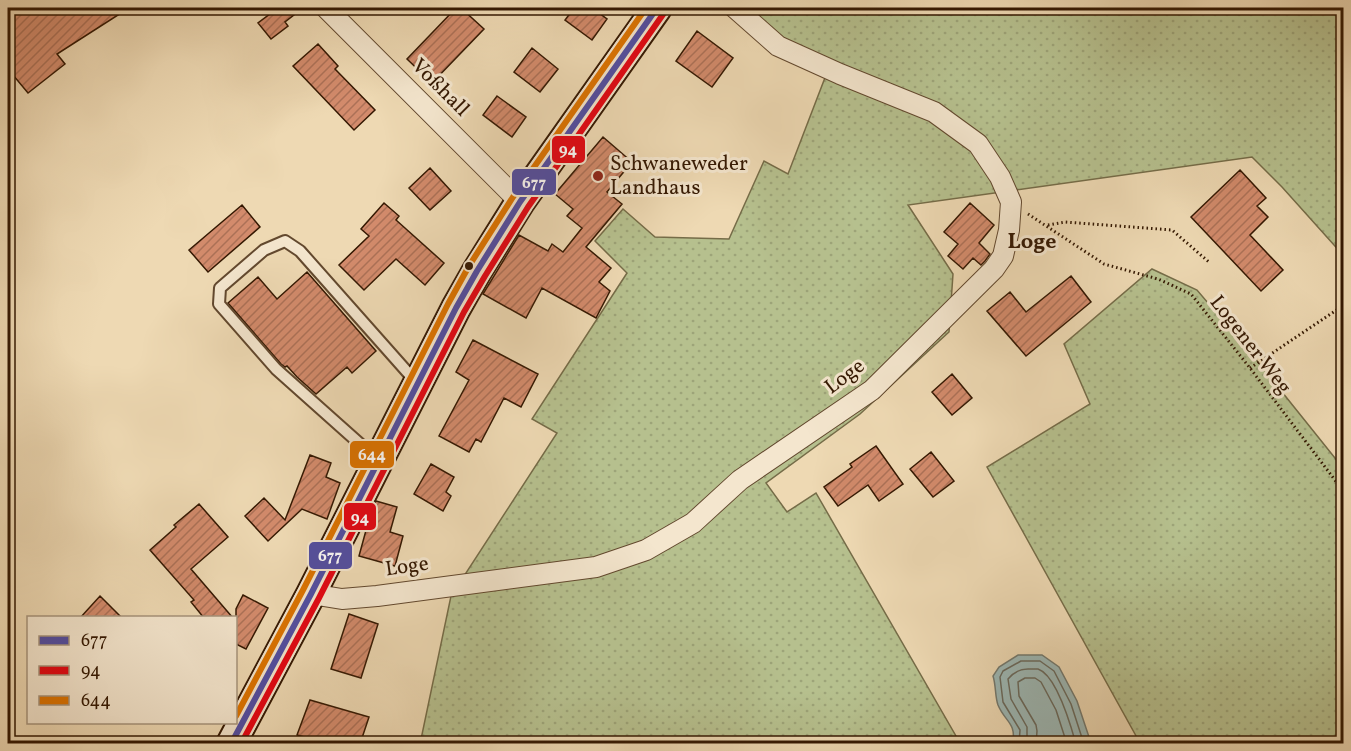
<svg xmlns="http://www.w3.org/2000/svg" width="1351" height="751" font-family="Vollkorn,serif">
<defs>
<pattern id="grass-dots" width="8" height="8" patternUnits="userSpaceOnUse" patternTransform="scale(1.5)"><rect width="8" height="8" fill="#b6c08e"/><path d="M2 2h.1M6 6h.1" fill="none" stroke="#9da479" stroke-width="1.8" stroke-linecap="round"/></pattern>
<pattern id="building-hatch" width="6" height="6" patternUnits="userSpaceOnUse" patternTransform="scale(1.5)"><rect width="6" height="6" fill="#d38b6c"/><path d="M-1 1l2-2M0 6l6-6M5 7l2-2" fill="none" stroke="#ac7157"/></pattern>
</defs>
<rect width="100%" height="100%" fill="#eed9b3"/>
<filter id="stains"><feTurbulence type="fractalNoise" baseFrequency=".00333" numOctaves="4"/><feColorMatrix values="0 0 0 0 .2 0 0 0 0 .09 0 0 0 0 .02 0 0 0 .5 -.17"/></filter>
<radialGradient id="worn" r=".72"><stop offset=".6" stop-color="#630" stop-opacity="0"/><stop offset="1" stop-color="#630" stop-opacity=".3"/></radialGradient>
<path fill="url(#grass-dots)" stroke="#756c48" stroke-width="1.5" d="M747 8H1343V255L1282 187 1252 157 908 205 953 274 949 332 860 414 766 483 787 512 816 493 960 743 420 744 451 596 557 433 532 419 627 273 595 241 623 209 655 237 729 239 764 161 788 174 831 62 779 36Z
M1152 269 1197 290 1254 357 1343 468V743H1140L987 467 1090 404 1064 344Z"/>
<path fill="#9cb8b6" stroke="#72786e" stroke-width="1.5" d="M1018 655H1042L1059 667 1077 701 1091 743H1013C1016 722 1005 722 998 705 995 697 996 685 993 676L999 667Z"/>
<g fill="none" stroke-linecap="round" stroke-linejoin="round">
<path stroke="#68685c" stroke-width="1.5" d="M1019 744 1020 730 1003 702 1000 677 1003 671 1021 661H1040L1054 671 1071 704 1084 744
M1027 744V727L1011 699 1008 679C1013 673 1020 669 1028 669 1029 669 1037 669 1038 669 1056 675 1071 726 1076 744
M1036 744 1037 731 1036 725 1019 696 1018 682 1025 678H1035L1041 682 1056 710 1067 744"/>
</g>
<path fill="url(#building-hatch)" stroke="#341802" stroke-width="1.5" d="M25 8H129L57 54 65 64 28 93 8 69V19Z
M278 8H303L285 22 288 26 271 39 258 23Z
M456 8H461L484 29 432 83 407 59Z
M574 8H592L607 19 592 40 565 20Z
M697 31 733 58 712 87 676 61Z
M318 44 338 66 335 69 375 110 354 130 293 66Z
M532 48 558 69 540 92 514 72Z
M497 96 526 117 512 137 483 115Z
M603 137 632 162 607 192 622 204 586 247 611 268 599 282 610 291 596 318 542 288 526 318 483 294 519 235 548 251 552 244 563 252 582 228 567 216 573 209 555 194Z
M430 168 451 191 430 210 409 188Z
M1240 170 1266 198 1257 206 1268 217 1250 235 1283 270 1261 291 1191 217Z
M384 203 399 216 396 220 444 263 425 285 396 259 364 290 339 265 369 236 361 229Z
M970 203 994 225 979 243 990 254 985 261 981 265 973 258 963 269 948 256 958 244 944 232Z
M242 205 260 227 208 272 189 250Z
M307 272 376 351 352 373 347 367 316 394 297 377 287 366 285 367 281 364 228 303 258 277 277 299Z
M1071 276 1091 302 1026 356 987 311 1010 292 1026 312Z
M473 340 538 374 521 407 504 398 481 442 476 439 469 452 439 436 469 380 456 372Z
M952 374 972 398 952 415 932 392Z
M876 446 903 484 879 501 868 485 838 506 824 487 852 467 850 464Z
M931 452 954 481 933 497 910 469Z
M310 455 331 463 326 477 340 483 327 519 302 509 268 541 245 516 264 498 285 520Z
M431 464 454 477 446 492 451 496 443 511 414 494Z
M376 501 397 507 390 532 403 536 395 566 359 556 371 512Z
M199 504 228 537 191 569 233 618H204L191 602 194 600 150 550 176 527 174 525Z
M243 595 268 608 246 649 236 644V609Z
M100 596 122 618H80Z
M349 614 378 624 361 678 331 669Z
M310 700 369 717 360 744H331L297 735Z"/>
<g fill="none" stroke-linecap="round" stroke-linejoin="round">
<defs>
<path id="lane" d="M378 460 276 369 219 304 220 288 264 250 285 241 300 251 417 383"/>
<path id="street" d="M326 8 520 202
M311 594 342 599 377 596 596 567 646 550 693 523 740 480 872 390 994 269 1003 256 1009 230 1011 202 1000 177 978 144 934 112 840 74 778 46 735 8"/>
<path id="secondary" d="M231 744 311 594 456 308 477 271 520 202 657 8"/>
</defs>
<use href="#lane" stroke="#62482e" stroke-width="14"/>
<use href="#street" stroke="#62482e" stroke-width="22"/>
<use href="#secondary" stroke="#341802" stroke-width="32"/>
<path stroke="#341802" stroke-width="3" stroke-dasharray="1.5 3" stroke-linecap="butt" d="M1028 214 1104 264 1158 279 1191 294 1250 368 1344 492
M1048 225 1065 222 1172 230 1210 263
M1250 368 1344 305"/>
<use href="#lane" stroke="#f4e6ce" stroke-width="10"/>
<use href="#street" stroke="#f4e6ce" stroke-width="20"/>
<use href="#secondary" stroke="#f4e6ce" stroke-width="28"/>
<defs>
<path id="bus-1" d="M231 744 311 594 456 308 477 271 520 202 657 8"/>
<path id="bus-2" d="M241 744 319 598 464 312 485 276 528 207 664 13"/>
<path id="bus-3" d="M236 716 303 590 448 304 469 266 513 197 646 8"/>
</defs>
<use href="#bus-1" stroke="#f4e6ce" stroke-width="10"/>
<use href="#bus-2" stroke="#f4e6ce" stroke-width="10"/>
<use href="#bus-3" stroke="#f4e6ce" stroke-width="10"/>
<use href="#bus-1" stroke="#524ea2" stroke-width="6"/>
<use href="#bus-2" stroke="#e30613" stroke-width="6"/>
<use href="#bus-3" stroke="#dc7300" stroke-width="6"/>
</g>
<circle fill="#8f2418" stroke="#f4e6ce" stroke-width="2" cx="598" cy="176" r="6"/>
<circle fill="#341802" stroke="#f4e6ce" stroke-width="2" cx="469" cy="266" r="5"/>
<g text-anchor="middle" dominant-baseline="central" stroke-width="6" stroke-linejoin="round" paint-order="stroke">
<g font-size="21" fill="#341802" stroke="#f4e6ce">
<text transform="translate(440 88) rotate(45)">Voßhall</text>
<text transform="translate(1250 345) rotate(52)">Logener Weg</text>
<text transform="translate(845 377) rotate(-37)">Loge</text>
<text transform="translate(407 567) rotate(-8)">Loge</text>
</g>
<g font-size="21" fill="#341802" stroke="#f4e6ce" text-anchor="start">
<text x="610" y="164">Schwaneweder<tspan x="610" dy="24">Landhaus</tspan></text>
</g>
<g font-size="22" font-weight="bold" fill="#341802" stroke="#f4e6ce">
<text x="1032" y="242">Loge</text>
</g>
</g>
<g stroke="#f4e6ce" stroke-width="2">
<rect x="551" y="135" width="35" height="29" rx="6" fill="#e30613"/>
<rect x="511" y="168" width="46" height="28" rx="6" fill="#524ea2"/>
<rect x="349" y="440" width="46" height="29" rx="6" fill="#dc7300"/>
<rect x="343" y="502" width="34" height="29" rx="6" fill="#e30613"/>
<rect x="308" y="541" width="45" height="29" rx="6" fill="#524ea2"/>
</g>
<g font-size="16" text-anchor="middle" font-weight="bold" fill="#fff">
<text x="568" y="155">94</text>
<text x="534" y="188">677</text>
<text x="372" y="460">644</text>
<text x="360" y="523">94</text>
<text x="330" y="561">677</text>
</g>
<rect width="1351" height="751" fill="none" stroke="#eed9b3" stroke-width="30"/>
<rect x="9" y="9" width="1333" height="733" fill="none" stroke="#341802" stroke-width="3"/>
<rect x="15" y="15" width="1321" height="721" fill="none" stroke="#341802" stroke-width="1.5"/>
<rect x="27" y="616" width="210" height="108" fill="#f4e6ce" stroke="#a7947c" stroke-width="1.5"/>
<rect x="39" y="636" width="30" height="9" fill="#524ea2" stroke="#a7947c" stroke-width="1.5"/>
<text x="81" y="646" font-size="18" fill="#341802">677</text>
<rect x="39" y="666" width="30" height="9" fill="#e30613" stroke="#a7947c" stroke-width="1.5"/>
<text x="81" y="676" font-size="18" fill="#341802">94</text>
<rect x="39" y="696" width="30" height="9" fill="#dc7300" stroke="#a7947c" stroke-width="1.5"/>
<text x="81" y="706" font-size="18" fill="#341802">644</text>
<rect width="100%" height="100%" filter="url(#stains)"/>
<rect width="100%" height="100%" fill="url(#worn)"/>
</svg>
